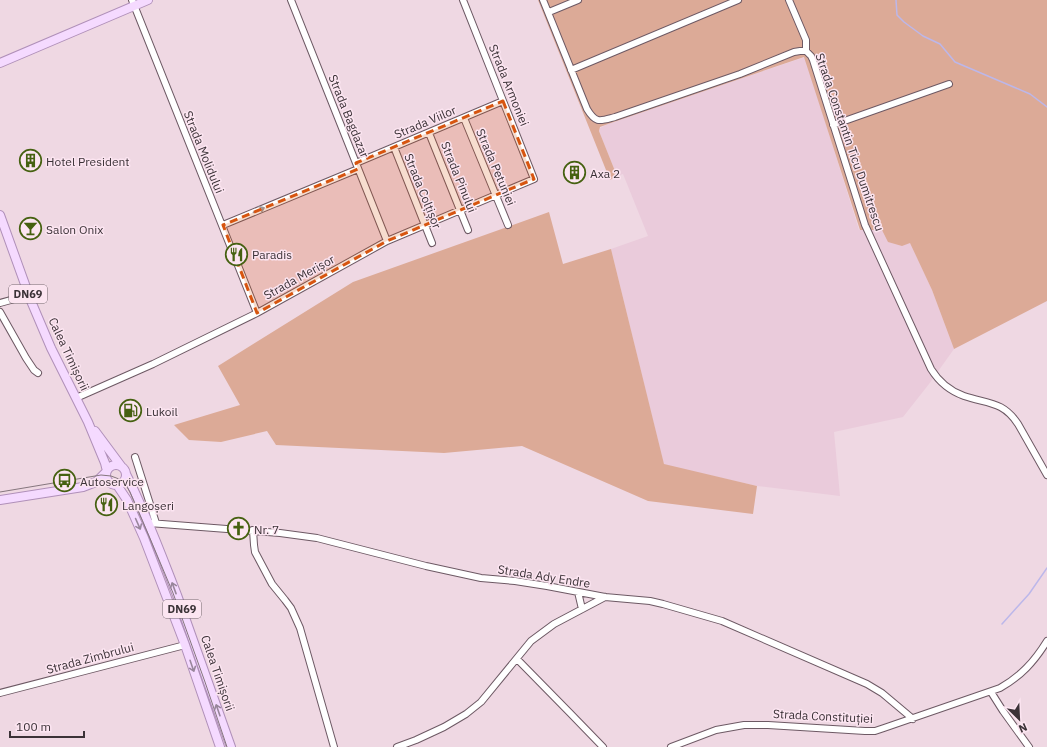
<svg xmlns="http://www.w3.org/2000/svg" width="1047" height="747" font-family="'IBM Plex Sans',sans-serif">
<rect width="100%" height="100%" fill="#efd8e3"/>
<path fill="#eacbdb" d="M805 57 859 230H882L910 242 932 290 954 349 929 384 903 417 834 432 840 496 757 486 664 465 611 249 648 236 623 174 617 176 599 131 600 128 608 124Z"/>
<path fill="#dcaa97" d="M538 0H1047V301L954 349 932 290 910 243 902 246 888 242 882 230H860L804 57 608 124 600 127 599 131 617 176 610 180Z
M549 212 563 264 611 249 664 464 757 486 753 514 648 501 522 446 444 453 276 445 267 431 221 442 189 440 174 425 240 405 218 366 353 282Z"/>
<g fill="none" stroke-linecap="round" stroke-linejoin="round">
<path stroke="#bcb7ea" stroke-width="1.5" d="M896 0 897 15 904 22 923 36 940 44 955 62 1030 94 1047 107
M1002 624 1029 594 1047 568"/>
<defs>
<path id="minor" d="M132 0 257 313
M291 0 387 241
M543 0 587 109C596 124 600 121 615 117L740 74 794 52 800 51H806L811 56 813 60 865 225 931 369C939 382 950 391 964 396 988 404 1003 401 1018 424L1047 475
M789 0 806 40V51
M549 12 578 0
M571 70 738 0
M464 118 508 225
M833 125 949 84
M429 133 468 230
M394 147 432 243
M356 163 503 101
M223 225 358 169
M0 303 29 295
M0 312 26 358 34 370 38 373
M76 398 153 364 257 313 387 241 534 179 463 0
M135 457 156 523
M149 523 280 533 317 538 426 566 481 578 515 581 547 586 605 597 650 601 663 604 722 621 867 684 882 693 913 719
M253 530 254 545 255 552 272 584 285 600 291 608 300 628 334 747
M578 592 582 609
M517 659 570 713 603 747
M991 692 1003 711 1029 747
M0 693 185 645
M397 747 416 740 444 727 466 714 481 702 531 641 554 624 605 597
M671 747 716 730 744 725H768L865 731H875L884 728 1000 688C1021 676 1034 662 1047 641"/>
<path id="major" d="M0 63 148 0
M0 215 31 301 51 348 88 422 105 463 107 471 96 482 83 487 0 500
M95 431 121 466
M106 475a10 10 0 1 1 20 0a10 10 0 1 1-20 0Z
M126 474C146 513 161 554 177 595 195 645 213 696 231 747
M117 485 127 500 144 538 185 645 220 747"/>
</defs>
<use href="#minor" stroke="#6d5964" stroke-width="8"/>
<use href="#major" stroke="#b090b9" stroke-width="10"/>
<use href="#minor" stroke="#fff" stroke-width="6"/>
<use href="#major" stroke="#f5daff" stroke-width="8"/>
<path stroke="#85767d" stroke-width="1" d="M0 492 101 475 111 476 119 479 124 482 130 492 149 536 173 593 205 682 227 747"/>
</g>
<defs><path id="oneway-shaft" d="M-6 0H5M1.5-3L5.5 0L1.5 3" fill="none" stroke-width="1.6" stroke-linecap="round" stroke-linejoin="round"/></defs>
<use stroke="#9d989b" href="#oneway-shaft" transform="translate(259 210) rotate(-23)"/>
<g stroke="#98869b">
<use href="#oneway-shaft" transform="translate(138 524) rotate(66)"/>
<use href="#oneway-shaft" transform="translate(174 588) rotate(-110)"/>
<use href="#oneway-shaft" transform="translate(192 666) rotate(71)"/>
<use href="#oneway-shaft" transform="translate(218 710) rotate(-109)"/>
</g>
<path fill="#d75510" fill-opacity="0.2" stroke="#d75510" stroke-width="3" stroke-dasharray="8 5" stroke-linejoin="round" d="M503 101 534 179 387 241 257 313 223 225 358 169 356 163Z"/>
<defs>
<symbol id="building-ring" viewBox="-11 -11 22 22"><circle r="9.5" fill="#fce5f1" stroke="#466111" stroke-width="1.5"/><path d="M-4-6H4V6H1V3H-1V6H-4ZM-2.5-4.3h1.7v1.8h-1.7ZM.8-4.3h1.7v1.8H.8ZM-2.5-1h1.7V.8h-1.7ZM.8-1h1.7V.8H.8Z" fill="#466111"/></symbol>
<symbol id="bar-ring" viewBox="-11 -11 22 22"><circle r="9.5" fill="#fce5f1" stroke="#466111" stroke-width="1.5"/><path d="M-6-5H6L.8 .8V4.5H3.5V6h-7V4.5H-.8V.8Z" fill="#466111"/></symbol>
<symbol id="restaurant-ring" viewBox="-11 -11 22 22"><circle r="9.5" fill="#fce5f1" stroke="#466111" stroke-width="1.5"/><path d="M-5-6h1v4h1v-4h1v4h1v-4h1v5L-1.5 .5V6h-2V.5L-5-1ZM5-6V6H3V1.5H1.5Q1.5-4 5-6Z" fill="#466111"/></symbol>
<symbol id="fuel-ring" viewBox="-11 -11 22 22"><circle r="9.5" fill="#fce5f1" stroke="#466111" stroke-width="1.5"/><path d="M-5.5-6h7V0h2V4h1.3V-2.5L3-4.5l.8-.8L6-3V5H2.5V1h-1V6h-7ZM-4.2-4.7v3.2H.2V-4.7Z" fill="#466111"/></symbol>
<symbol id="bus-ring" viewBox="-11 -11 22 22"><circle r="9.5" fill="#fce5f1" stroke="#466111" stroke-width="1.5"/><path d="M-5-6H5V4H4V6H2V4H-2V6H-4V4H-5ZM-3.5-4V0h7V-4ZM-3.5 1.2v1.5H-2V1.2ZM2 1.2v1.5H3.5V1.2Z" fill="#466111"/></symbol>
<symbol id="church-ring" viewBox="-11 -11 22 22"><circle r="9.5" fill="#fce5f1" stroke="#466111" stroke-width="1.5"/><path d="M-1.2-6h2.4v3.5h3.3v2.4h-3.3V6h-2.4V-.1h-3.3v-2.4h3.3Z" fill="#466111"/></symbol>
</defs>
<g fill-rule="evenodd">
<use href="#building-ring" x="18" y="148" width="25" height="25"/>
<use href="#building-ring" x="562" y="160" width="25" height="25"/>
<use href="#bar-ring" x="18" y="216" width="25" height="25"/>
<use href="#restaurant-ring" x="224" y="242" width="25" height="25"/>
<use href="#fuel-ring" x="118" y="398" width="25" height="25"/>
<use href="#bus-ring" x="52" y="468" width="25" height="25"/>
<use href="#restaurant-ring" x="94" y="492" width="25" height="25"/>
<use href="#church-ring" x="226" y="516" width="25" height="25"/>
</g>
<g text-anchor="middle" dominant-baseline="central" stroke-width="3" stroke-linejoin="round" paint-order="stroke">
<g fill="#fce5f1" stroke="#75686f" stroke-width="1">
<rect x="9" y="285" width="38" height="18" rx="3"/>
<rect x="163" y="600" width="38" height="18" rx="3"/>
</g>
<g font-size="11" font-weight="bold" fill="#3b3237">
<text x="28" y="294">DN69</text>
<text x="182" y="609">DN69</text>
</g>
<g font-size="12" fill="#3b3237" stroke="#fce5f1">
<text transform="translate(509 85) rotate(68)">Strada Armoniei</text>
<text transform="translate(349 116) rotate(68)">Strada Bagdazar</text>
<text transform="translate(425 122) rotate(-23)">Strada Viilor</text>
<text transform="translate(850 142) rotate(71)">Strada Constantin Ticu Dumitrescu</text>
<text transform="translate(204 152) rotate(68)">Strada Molidului</text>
<text transform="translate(496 167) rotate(67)">Strada Petuniei</text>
<text transform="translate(459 177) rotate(68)">Strada Pinului</text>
<text transform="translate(423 191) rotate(68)">Strada Colțișor</text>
<text transform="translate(299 277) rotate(-29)">Strada Merișor</text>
<text transform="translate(69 354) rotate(65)">Calea Timișorii</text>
<text transform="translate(544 576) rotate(9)">Strada Ady Endre</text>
<text transform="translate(90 658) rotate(-15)">Strada Zimbrului</text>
<text transform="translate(218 673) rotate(71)">Calea Timișorii</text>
<text transform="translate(823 716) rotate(3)">Strada Constituției</text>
</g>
<g font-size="12" fill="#3b3237" stroke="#fce5f1" text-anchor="start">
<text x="46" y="161">Hotel President</text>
<text x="590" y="173">Axa 2</text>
<text x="46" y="229">Salon Onix</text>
<text x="252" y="254">Paradis</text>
<text x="146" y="411">Lukoil</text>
<text x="80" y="481">Autoservice</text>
<text x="122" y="505">Langoșeri</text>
<text x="254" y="529">Nr. 7</text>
</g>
</g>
<g transform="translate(1019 719) rotate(156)" stroke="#fce5f1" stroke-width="3" paint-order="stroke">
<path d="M0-3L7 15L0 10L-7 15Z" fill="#3b3237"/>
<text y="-6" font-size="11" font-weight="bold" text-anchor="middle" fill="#3b3237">N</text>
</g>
<path d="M10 731v6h74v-6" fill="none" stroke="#3b3237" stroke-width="2"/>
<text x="16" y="731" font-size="12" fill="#3b3237" stroke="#fce5f1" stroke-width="3" paint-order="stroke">100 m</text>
</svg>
